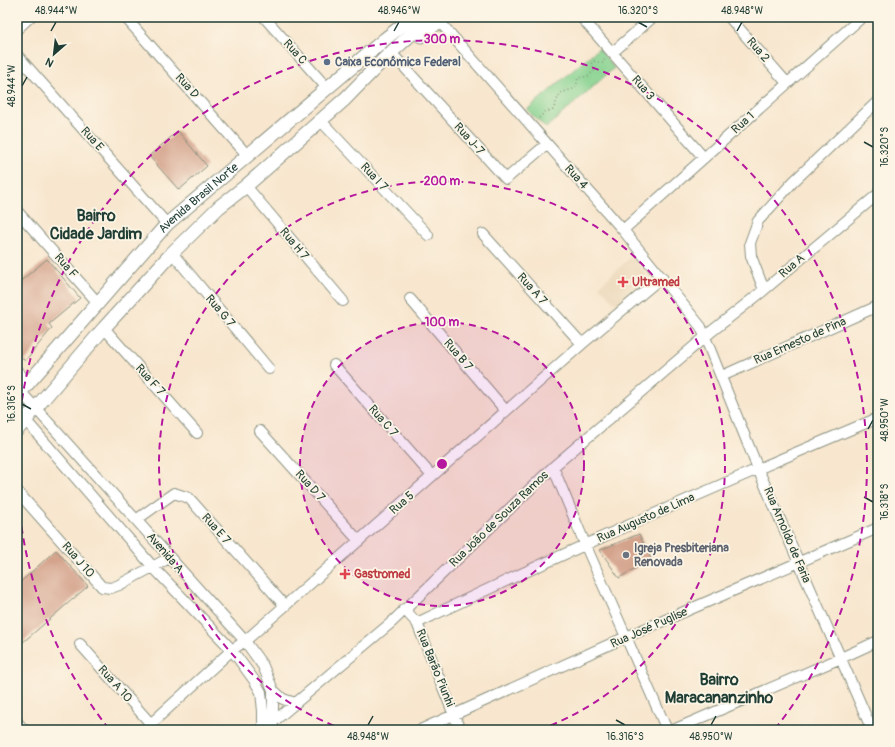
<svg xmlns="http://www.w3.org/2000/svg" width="895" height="747" font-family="Pangolin,sans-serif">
<rect width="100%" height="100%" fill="#fcf5e5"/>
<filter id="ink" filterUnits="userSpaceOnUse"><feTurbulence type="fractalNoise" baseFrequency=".025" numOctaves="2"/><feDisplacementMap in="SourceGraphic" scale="8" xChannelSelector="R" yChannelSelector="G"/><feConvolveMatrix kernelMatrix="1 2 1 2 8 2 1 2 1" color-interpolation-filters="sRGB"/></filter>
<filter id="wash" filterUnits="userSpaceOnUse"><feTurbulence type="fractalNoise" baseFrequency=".012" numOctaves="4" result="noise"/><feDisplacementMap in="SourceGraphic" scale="16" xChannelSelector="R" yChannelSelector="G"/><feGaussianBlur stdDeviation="0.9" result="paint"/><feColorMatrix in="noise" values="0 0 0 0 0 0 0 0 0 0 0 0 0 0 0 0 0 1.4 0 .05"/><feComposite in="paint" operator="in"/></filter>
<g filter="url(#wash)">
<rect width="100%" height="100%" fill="#f8e6ce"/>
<path fill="#ecd8ba" d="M631 257 645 274 646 278 643 283 617 305 599 286Z"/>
<path fill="#87d290" stroke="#538862" d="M599 48 614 68 546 128 527 110Z"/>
<g id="blocks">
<path fill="#d4a38c" d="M178 131 207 166 179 190 149 156Z
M47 259 80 298 49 324 52 328 25 361 17 352V284Z
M639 534 651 559 619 578 600 550Z
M56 550 88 586 22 643 17 637V585Z"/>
</g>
</g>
<g filter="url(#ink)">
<use href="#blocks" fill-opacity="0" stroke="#8c9281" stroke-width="1"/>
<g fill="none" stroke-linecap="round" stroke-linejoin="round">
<defs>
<path id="minor" d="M125 17 248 156
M264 17 327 88
M581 17 704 158
M729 17 787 83
M439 21 623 230 701 327 758 469 872 730
M17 29 30 17
M612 53 653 17
M17 55 167 224
M396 58 506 179 547 144
M320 120 428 235
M246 186 343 301
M17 211 98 303
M623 230 862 17
M483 234 582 344
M172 253 269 369
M764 290 751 256 750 243 758 221 793 182 878 101
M410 299 506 411
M104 328 197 433
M334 365 432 476
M17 371 21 375 17 391
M722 376 878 306
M21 392 245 641 263 666 273 690V730
M17 403 22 416 153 567 232 650 254 680 261 692 263 711V730
M260 431 359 541
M553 467 585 544 667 730
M17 491 102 587 111 588 119 585 169 558
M136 520 174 493 189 498 285 606
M404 609 417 623 460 730
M417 623C568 550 723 483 878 418
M80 644 151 724
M273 690 283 699 295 703
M17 722 24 730
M273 722 392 622 553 467 712 331 764 290 878 194
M144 730 232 650 245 641 582 344 662 277
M420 730 626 637 878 528
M673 730 841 658 878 641"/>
<g id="major">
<path d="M421 36 444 17"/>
<path id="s1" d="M17 396 167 224 385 39 413 17"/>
<path d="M17 430 104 328 172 253 219 207 246 186 345 99 385 58 430 17"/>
</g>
</defs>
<use href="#minor" stroke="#8c9281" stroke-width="12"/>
<use href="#major" stroke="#8c9281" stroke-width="15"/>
<path stroke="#8c9281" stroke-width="1.5" stroke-dasharray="1 3" stroke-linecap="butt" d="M539 118 545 112 553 110 560 93 576 88 578 78 588 76 594 71 591 64 594 61 603 63 605 59"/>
<use href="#minor" stroke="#fff" stroke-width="10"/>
<use href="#major" stroke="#fff" stroke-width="13"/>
</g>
</g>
<path fill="none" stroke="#1f3d34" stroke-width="1.5" d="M638 22 647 27M51 31 56 22M394 31 399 22M737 31 742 22M22 86 27 77M864 142 873 147M22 404 31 409M868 429 873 420M864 497 873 502M616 720 625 725M368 725 373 716M711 725 716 716"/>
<circle cx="442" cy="464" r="142" fill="#b5179e" fill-opacity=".12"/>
<g fill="none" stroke="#b5179e" stroke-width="2" stroke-dasharray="7 5">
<circle cx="442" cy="464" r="142"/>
<path d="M345 730A283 283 0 1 1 539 730"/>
<path d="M109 729A425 425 0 0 1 17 468M17 460A425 425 0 1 1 775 729"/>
</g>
<circle fill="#5c6f8a" stroke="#fcf5e5" stroke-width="1.5" cx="327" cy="62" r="4"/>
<g fill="#e0444e" stroke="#fcf5e5" stroke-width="1.5">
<path d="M621 276h4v4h4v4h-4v4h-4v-4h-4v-4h4z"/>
<path d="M343 568h4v4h4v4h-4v4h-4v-4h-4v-4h4z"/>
</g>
<circle fill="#6b7280" stroke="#fcf5e5" stroke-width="1.5" cx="626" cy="555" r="4"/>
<g text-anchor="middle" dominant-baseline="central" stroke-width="3.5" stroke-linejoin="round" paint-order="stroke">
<g font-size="12" fill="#1f3d34" stroke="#fcf5e5">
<text transform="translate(758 50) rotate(49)">Rua 2</text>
<text transform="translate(295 52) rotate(48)">Rua C</text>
<text transform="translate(187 86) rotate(48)">Rua D</text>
<text transform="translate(643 88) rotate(49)">Rua 3</text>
<text transform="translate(743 123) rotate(-42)">Rua 1</text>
<text transform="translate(92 139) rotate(48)">Rua E</text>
<text transform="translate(469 139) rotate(48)">Rua J-7</text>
<text transform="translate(374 177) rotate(47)">Rua I 7</text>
<text transform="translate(576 177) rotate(48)">Rua 4</text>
<text stroke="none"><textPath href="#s1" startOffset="269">Avenida Brasil Norte</textPath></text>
<text transform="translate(294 244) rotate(50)">Rua H 7</text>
<text transform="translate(66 266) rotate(49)">Rua F</text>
<text transform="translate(792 266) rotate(-41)">Rua A</text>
<text transform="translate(532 289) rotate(48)">Rua A 7</text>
<text transform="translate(220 311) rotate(50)">Rua G 7</text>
<text transform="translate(800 341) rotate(-24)">Rua Ernesto de Pina</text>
<text transform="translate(458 355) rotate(49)">Rua B 7</text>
<text transform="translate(150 380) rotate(48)">Rua F 7</text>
<text transform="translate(383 421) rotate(49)">Rua C 7</text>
<text transform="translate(310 486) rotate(48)">Rua D 7</text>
<text transform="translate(402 503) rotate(-41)">Rua 5</text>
<text transform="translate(646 518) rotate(-24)">Rua Augusto de Lima</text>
<text transform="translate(499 519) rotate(-44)">Rua João de Souza Ramos</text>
<text transform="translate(216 529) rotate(48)">Rua E 7</text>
<text transform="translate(787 535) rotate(67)">Rua Arnoldo de Faria</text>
<text transform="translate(165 553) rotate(49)">Avenida A</text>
<text transform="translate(78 560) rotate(49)">Rua J 10</text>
<text transform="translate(649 628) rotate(-24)">Rua José Puglise</text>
<text transform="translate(435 668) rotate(68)">Rua Barão Piunhi</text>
<text transform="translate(115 684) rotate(48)">Rua A 10</text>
</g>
<g font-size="12" font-weight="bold" fill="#4e5e75" stroke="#fcf5e5" text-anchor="start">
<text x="335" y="62">Caixa Econômica Federal</text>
</g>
<g font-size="12" font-weight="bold" fill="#be3a42" stroke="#fcf5e5" text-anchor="start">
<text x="632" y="282">Ultramed</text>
<text x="354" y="574">Gastromed</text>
</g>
<g font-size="12" font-weight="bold" fill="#5b616d" stroke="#fcf5e5" text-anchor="start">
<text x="634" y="548">Igreja Presbiteriana<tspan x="634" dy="14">Renovada</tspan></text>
</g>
<g font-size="16" font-weight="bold" fill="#1f3d34" stroke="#fcf5e5">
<text x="96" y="216">Bairro<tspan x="96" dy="18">Cidade Jardim</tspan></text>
<text x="719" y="680">Bairro<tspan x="719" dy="18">Maracananzinho</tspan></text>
</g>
</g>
<circle cx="442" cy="464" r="6" fill="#b5179e" stroke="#fcf5e5" stroke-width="2"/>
<g font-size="12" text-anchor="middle" font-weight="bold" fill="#b5179e" stroke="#fcf5e5" stroke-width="3.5" stroke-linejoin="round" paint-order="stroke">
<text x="442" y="43">300 m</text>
<text x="442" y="185">200 m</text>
<text x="442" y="326">100 m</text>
</g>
<rect width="895" height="747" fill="none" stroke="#fcf5e5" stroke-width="44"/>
<g transform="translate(54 54) rotate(208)" stroke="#fcf5e5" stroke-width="3" paint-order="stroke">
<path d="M0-3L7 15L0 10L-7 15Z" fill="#1f3d34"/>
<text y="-6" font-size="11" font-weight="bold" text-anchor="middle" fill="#1f3d34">N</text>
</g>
<rect x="22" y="22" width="851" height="703" fill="none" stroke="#1f3d34" stroke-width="1.5"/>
<g font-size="10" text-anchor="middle" fill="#1f3d34">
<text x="56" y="14">48.944°W</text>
<text x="399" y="14">48.946°W</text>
<text x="638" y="14">16.320°S</text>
<text x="742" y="14">48.948°W</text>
<text transform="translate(11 86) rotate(-90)" y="4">48.944°W</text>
<text transform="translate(884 147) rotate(-90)" y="4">16.320°S</text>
<text transform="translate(11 404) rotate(-90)" y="4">16.316°S</text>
<text transform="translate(884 420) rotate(-90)" y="4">48.950°W</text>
<text transform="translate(884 502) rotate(-90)" y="4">16.318°S</text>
<text x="368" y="740">48.948°W</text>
<text x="625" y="740">16.316°S</text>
<text x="711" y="740">48.950°W</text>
</g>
</svg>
